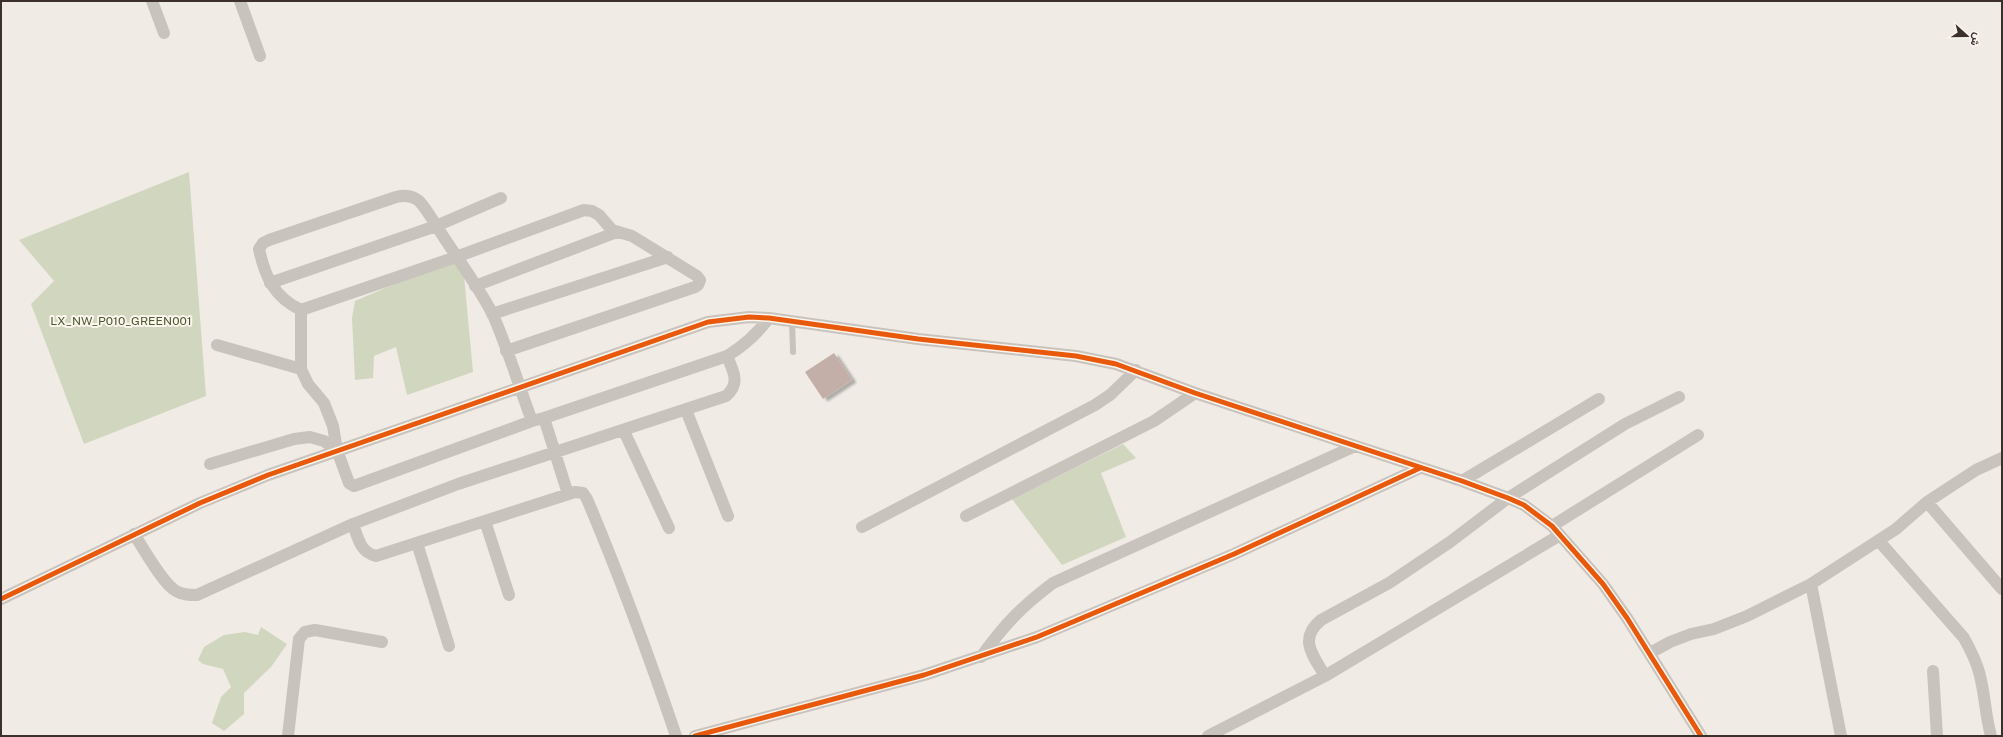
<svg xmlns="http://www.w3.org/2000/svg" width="2003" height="737" font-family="'Public Sans',Vazirmatn,sans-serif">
<defs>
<filter id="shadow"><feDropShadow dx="4.5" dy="2.5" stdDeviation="1" flood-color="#0004"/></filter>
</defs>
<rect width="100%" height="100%" fill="#f0ebe5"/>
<path fill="#d1d6bf" d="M189 172 206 396 84 444 31 304 54 281 19 240Z
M462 255 473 372 407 395 396 347 374 356 373 378 355 380 352 318 355 301Z
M1123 444 1136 458 1101 473 1126 537 1062 565 1012 499Z
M261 627 287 644 271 667 244 693V714L224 731 212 723 221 697 231 687 223 669 203 664 198 660 204 647 224 635 245 632 258 635Z"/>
<path fill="#c3afa7" filter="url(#shadow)" d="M834 353 852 380 823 399 805 372Z"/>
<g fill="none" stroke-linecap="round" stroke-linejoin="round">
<path stroke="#c9c3be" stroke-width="6" d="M792 321 793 352"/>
<path stroke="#c9c3be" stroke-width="12" d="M152 1 164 33
M240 1 260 56
M270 283 436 226 501 198
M475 286 617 232
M301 310V369L308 384 324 403 333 426 337 450 349 483 354 486 532 421 544 418 727 356C745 345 757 334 769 318
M492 314 668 257
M217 345 301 369
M506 351 695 287 698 285 700 280 697 276 632 236 612 230 599 215 592 211 584 210 456 257 301 310C274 297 265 277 259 249L263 243 269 240 396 197C404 195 412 195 419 201 427 209 434 223 441 233 457 258 481 290 493 315 508 349 519 386 532 421
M686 410 728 516
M544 418 568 494
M624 431 669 528
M210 464 294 439 310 437 324 441 337 450
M1462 481 1599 399
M1927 502 2002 589
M966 516 1154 421 1195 393
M485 521 509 595
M353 524C358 538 360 552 376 556L575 492 583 493 587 499C620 577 649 656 676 736
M1552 526 1698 435
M862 527 1095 405 1110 395 1136 370
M134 534C143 548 163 584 176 591 183 595 190 595 197 595L353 524 458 484 726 396C741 383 733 371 727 356
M1879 541 1964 638C1970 649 1976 660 1979 672 1985 693 1985 714 1991 736
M417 543 449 646
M1811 584 1841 736
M1 599 200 503 268 475 708 322 749 317 769 318 918 339 1076 356 1116 364 1195 393 1462 481 1508 498 1524 505 1552 526 1603 584 1627 618 1701 736
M1650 653 1670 642 1691 634 1714 629 1747 616 1811 584 1896 529 1927 502 1976 470 2002 458
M981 657C1004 625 1021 607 1053 583L1355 446
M1933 671 1937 736
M1325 676C1313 655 1298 639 1321 620L1389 583 1450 542 1508 498 1625 424 1679 397
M288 736 299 639 305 632 315 630 382 642
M695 736 924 675 1037 637 1234 554 1420 468
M1208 736 1325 676 1560 535"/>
<defs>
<path id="cycleway" d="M1 599 200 503 268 475 708 322 749 317 769 318 918 339 1076 356 1116 364 1195 393 1462 481 1508 498 1524 505 1552 526 1603 584 1627 618 1701 736
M695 736 924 675 1037 637 1234 554 1420 468"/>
</defs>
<use href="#cycleway" stroke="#fbf5ee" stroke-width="8"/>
<use href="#cycleway" stroke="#e8590c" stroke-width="5"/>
</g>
<g text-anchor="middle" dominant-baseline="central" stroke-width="4" stroke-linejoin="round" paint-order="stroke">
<g font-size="12" fill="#4a5a2e" stroke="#fbf5ee">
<text x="121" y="321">LX_NW_P010_GREEN001</text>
</g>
</g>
<rect width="2003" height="737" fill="none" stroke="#3b302b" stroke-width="4"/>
<g transform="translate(1967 36) rotate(111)" stroke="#fbf5ee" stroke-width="3" paint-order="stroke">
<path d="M0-3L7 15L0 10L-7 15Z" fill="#3b302b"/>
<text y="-6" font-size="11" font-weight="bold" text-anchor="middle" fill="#3b302b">ش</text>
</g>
</svg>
